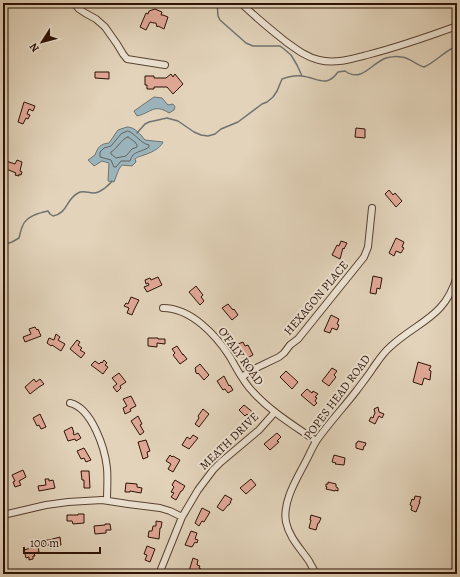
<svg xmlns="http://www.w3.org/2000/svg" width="460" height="577" font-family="Alegreya,serif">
<rect width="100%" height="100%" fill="#e2d3ba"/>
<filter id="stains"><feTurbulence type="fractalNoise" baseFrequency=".005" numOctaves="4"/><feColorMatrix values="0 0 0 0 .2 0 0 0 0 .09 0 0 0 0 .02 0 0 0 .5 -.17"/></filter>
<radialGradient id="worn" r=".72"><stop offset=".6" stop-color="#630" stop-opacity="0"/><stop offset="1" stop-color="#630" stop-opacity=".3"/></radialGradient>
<path fill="#9bb4bb" stroke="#6f7372" d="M154 97 162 98 168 105 173 104 175 107 174 110 169 113C154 103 151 113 137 116L134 111Z
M127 127C135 127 141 135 145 140L163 142C160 149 150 153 144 155 140 157 138 156 135 159L136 162 132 166 122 165 119 169 114 182 108 181 109 163 102 161 94 166 88 160 95 155C98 147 100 144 109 143L118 130Z"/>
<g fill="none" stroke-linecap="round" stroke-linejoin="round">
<path stroke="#646360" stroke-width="1" d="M128 131C136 134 140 143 149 145V147C141 153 133 150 130 161H121L116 167H114L111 160 100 157V152L104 148 111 146 121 134Z
M128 137 135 142 137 145V147L132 149 126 156 116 158 111 154V152C118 148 121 139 128 137Z"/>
<path stroke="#6f7372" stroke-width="1.5" d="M217 3 218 16 220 20 246 43 253 46H280L284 49 291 55 297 65 302 76
M137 133 145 124 149 122 167 118 178 121 194 132 201 135 208 136 215 134 221 129 238 122 262 104 267 102 273 97 277 91 282 79C288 77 294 75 301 76 317 77 326 89 338 72L345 71C362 83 370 64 386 58 390 57 397 56 401 57 409 57 416 65 424 67 436 62 444 51 457 46
M3 245 12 242 19 238C20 234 21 229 23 225 27 216 39 213 48 211L50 214 53 216C68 213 66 199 78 193 83 190 88 193 94 193 98 193 102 190 105 188 108 185 110 184 112 181"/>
</g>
<path fill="#e1a898" stroke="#2c1205" d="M155 9 162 12 161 15H163L168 17 164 29 158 26 157 27 156 23H154L150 22 146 30 140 27 146 13 148 14 149 11Z
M95 72H109V79L95 78Z
M171 74 173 77 175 74 183 84 173 94 167 87H154V89H147V85H145V76H154V78H166Z
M24 102 35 106 33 111 29 109 27 114 30 115 28 119 26 118 23 124 18 122Z
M356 128 365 129V138L355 137Z
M17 160 22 162 20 171 22 172 21 175 19 174V176L15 175 16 173 4 168 6 161 15 164Z
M389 190 393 195 395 193 402 201 396 207 385 194Z
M396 238 404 242 402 247 404 248 401 253 396 251 394 256 389 253Z
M341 241 347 243 344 249 343 248 340 259 332 255 337 245 339 246Z
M373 276 382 278 380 289 377 288 376 294 370 293Z
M158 277 162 285 147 292 144 287 149 285 148 283 146 284 145 280 150 278 151 280Z
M196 286 203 295 201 297 204 301 200 305 189 292Z
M131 297 139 300 134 310 132 315 127 313 129 308 124 306 126 303 128 304Z
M228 304 233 310 234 309 238 315 232 320 222 308Z
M331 315 339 319 337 324 339 325 337 330 332 328 330 333 324 331Z
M35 327 37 330 38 329 41 336 25 342 23 337 31 334 29 329Z
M56 334 60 337 58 340 65 344 61 351 52 345 51 346 47 343 49 338 54 340Z
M148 338H158V339H165V344L157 343V347L148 346Z
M77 340 80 342 78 345 82 348 80 350 85 353 81 358 70 349Z
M243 342 245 346 248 345 253 355 245 359 238 344Z
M177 346 183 355V354L187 359 180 364 173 355 175 353 172 349Z
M104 360 107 363 105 365 108 367 103 374 91 365 95 361 99 364 101 362 102 363Z
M418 362 431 366 429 370 431 371 430 380 424 378 422 385 413 382Z
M200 364 209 375 204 380 198 373 197 374 195 371H196L195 368Z
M332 368 337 371 334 375 336 377 329 386 322 381Z
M286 371 298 382 292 389 280 377Z
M119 373 126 382 120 386 121 388 117 392 113 387 117 384 112 378Z
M224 376 229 386 230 385 233 390 228 393 225 389 223 390 217 381Z
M34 379 36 382 40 379 44 384 39 387 30 394 25 387Z
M307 389 312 393 313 391 318 394 315 397 317 398 315 401 317 403 314 406 301 395Z
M131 396 136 406 130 409 131 411 125 414 123 408 127 406 123 399Z
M244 405 255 414 249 419 247 417 248 416 247 414 245 416 239 410Z
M378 407 379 412 384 414 382 418 379 416 375 424 369 421 371 417 373 418 374 415 375 413 374 409Z
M203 409 209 414 199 427 195 424 199 418 198 416Z
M40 414 46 427 41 429 39 425 37 426 33 418Z
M138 416 142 424 140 425 144 432 140 435 131 421Z
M72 427 74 433H73L74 435 78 433 81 438 76 441 75 439 68 441 64 431Z
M277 433 281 437 277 441 279 442 270 450 264 444Z
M193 435 198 438 189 449 182 445 187 437 190 439Z
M146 440 150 451 147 452 148 457 143 459 138 442Z
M358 441 366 443 365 446H364L363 450 356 448V443H357Z
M84 448 91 460 86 462 84 458 81 459 77 451Z
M170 455 172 457 173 456 180 460 173 472 168 469 171 464 166 461Z
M334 455 345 458 344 465 335 464 336 463 332 462Z
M23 470 26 477 19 481 21 485 15 487 13 482 15 481 12 475Z
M81 471H89L90 488H84V480H82Z
M45 479H49V481L53 480 55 488 39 491 38 486 46 485Z
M251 479 256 485 246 494 240 488Z
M175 480 185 486 182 491H181L176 500 171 497 174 493 171 492 174 487 172 485Z
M328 482 336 484V487L338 488V491L335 490V491L326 489 327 487H326V484H328Z
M126 483 137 484V487L142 488 141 493 130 491V492H125Z
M225 495 232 499 230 502H231L229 505H228L223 511 217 507Z
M415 496 421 497 419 502H420L416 512 411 510 412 506 410 505 412 499 414 500Z
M202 508 210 512 204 522 202 521 199 526 195 523Z
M78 514H84V523L73 524 72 521H67V515H78Z
M311 515 321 518 319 523H318L316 530 309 528 311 520H310Z
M156 521 162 522 161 528H160L159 539 148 537 149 531H152L153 526H156Z
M105 524H110L111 530H106V533L95 534 94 526 105 525Z
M191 531 197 533 195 539 198 540 197 543 195 542 192 547 185 545Z
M60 537 61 545 50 548 49 545 44 546 43 540H49Z
M38 546 39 552 34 553 35 556H33V559L29 560V557L26 558 24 550Z
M147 546 155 549 150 562 145 560 147 555 144 554Z
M193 558 198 560 197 565 200 566 199 568 201 569 198 572 199 574 189 571Z"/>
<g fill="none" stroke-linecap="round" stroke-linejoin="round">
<defs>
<path id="minor" d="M74 3 79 9 85 13 96 19 105 27 117 44 123 54 127 59 165 65
M241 3C255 17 270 29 285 41 296 49 306 57 319 60 335 64 352 59 367 55 398 47 427 37 457 26
M163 308C191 308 216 335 230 357 237 369 243 382 253 392 271 412 295 426 316 441
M242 377 252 370 279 357 284 353 290 345 298 339 364 257 368 247 372 208
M70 403C92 408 105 449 107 468 108 479 107 489 107 500
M3 515 46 505 68 502 102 500 128 504 160 508 170 511 182 517
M159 574 182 517 198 490 213 470 221 462 259 430 275 412
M316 574C314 570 311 565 309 561 300 548 289 537 286 522 282 501 298 477 307 459 310 453 313 446 317 440 329 423 344 407 357 390 362 383 368 376 373 368 378 361 383 353 390 347 418 321 445 318 457 276"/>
</defs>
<use href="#minor" stroke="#5a4232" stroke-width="8"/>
<use href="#minor" stroke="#ece2d2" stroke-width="6"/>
</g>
<g text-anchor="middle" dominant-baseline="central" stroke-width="4" stroke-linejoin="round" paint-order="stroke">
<g font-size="12" fill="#2c1205" stroke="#ece2d2">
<text transform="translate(316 298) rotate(-50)">HEXAGON PLACE</text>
<text transform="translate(241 356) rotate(54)">O'FALY ROAD</text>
<text transform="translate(337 397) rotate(-53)">POPES HEAD ROAD</text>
<text transform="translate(229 441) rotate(-44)">MEATH DRIVE</text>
</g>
</g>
<rect width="460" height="577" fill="none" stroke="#e2d3ba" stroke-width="16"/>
<rect x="4" y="4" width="452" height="569" fill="none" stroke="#2c1205" stroke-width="2"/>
<rect x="8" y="8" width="444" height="561" fill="none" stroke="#2c1205"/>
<g transform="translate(42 42) rotate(234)" stroke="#ece2d2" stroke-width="3" paint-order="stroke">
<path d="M0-3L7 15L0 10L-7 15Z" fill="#2c1205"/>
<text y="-6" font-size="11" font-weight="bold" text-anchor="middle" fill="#2c1205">N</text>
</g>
<path d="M24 547v6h76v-6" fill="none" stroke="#2c1205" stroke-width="2"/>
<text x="30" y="547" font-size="12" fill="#2c1205" stroke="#ece2d2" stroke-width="3" paint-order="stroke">100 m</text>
<rect width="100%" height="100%" filter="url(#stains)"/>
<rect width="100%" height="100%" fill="url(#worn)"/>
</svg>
